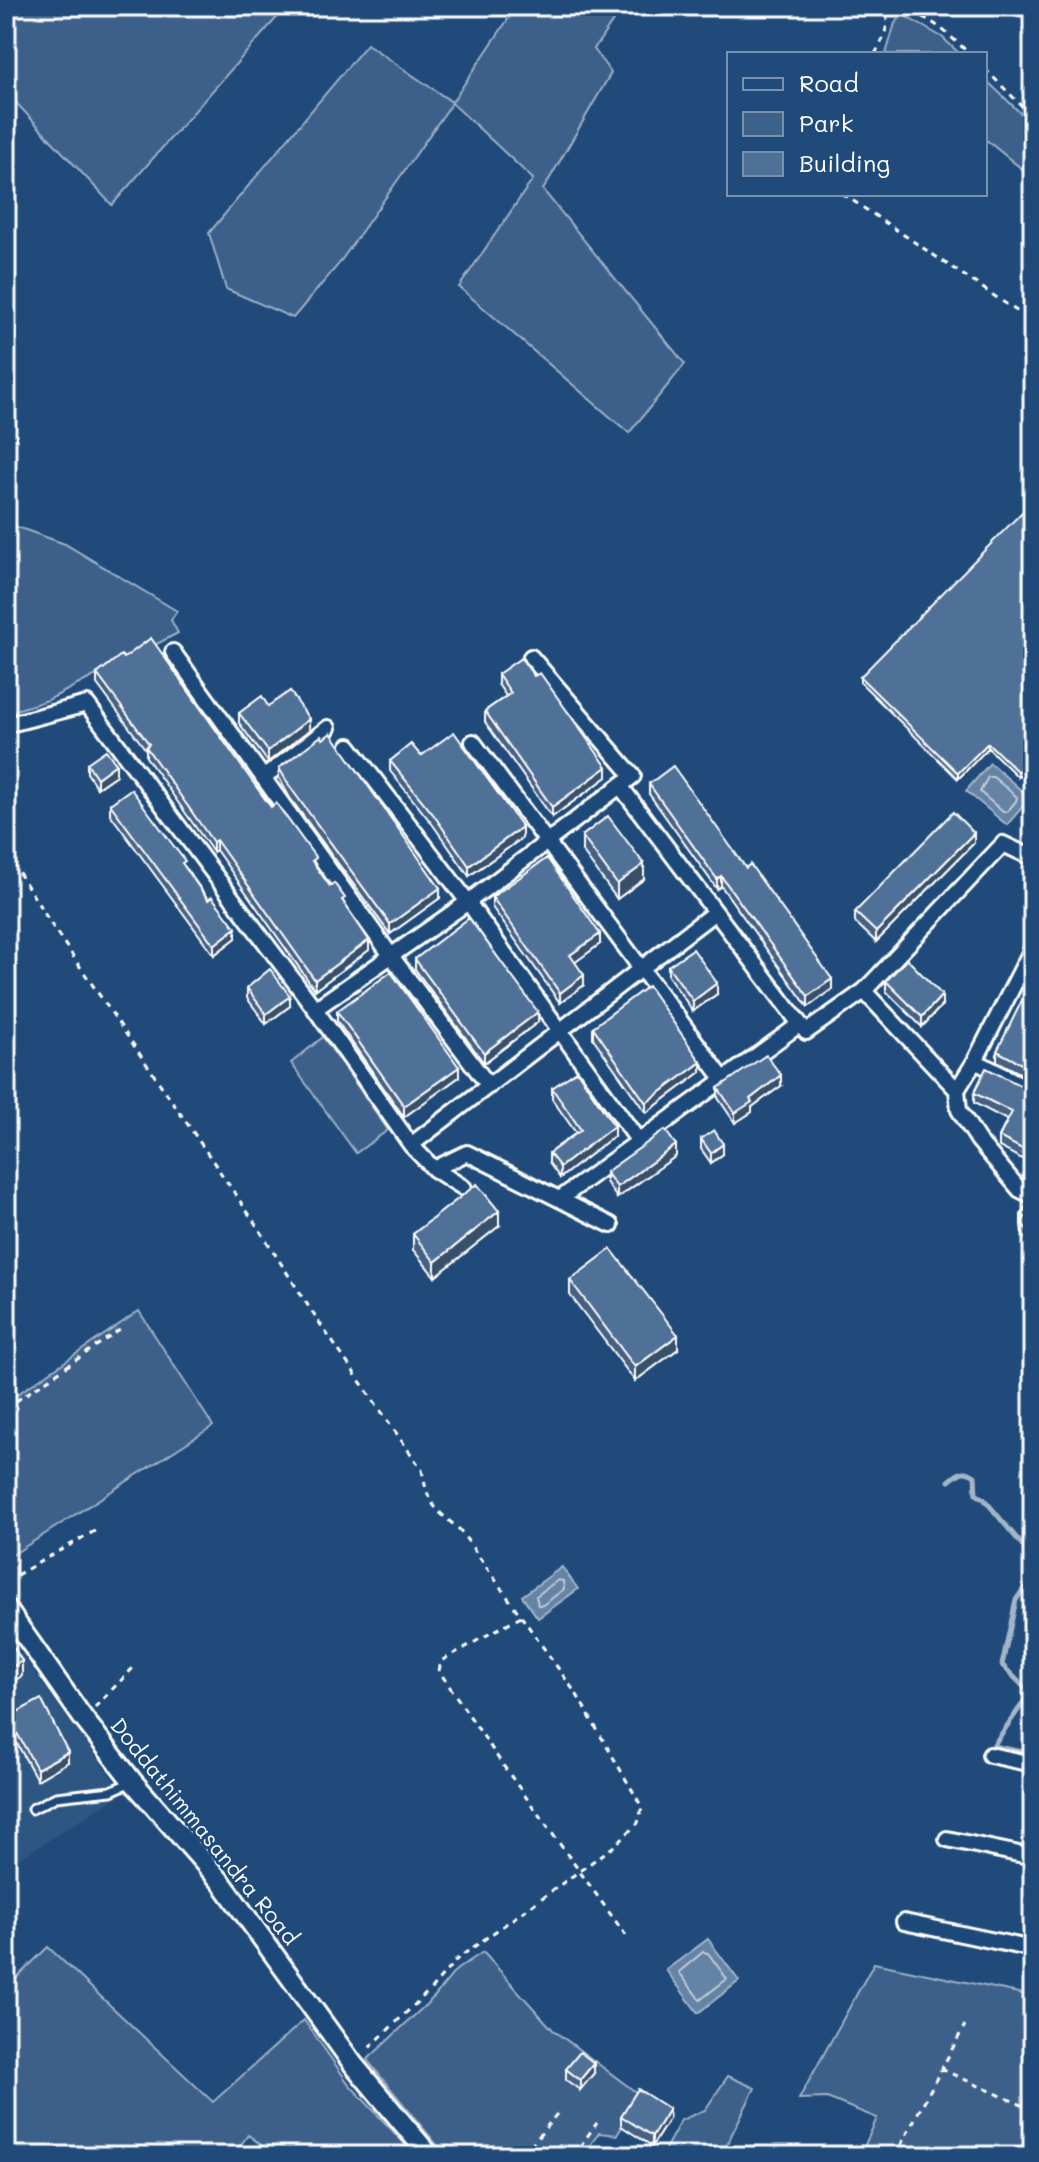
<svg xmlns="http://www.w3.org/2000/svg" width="1039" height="2162" font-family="Mali,sans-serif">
<rect width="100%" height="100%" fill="#1f4a7a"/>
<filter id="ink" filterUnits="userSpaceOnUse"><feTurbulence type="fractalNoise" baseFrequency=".0125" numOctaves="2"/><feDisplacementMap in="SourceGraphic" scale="16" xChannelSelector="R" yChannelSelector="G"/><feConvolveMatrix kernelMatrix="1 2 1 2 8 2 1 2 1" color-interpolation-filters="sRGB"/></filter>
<g filter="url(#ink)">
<path fill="#2e5683" d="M6 1634 123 1793 6 1867Z"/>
<path fill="#3c618b" stroke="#9eb0c5" stroke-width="2" d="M6 6H287L112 205 6 92Z
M517 6H623L594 49 611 73 543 190 685 364 629 433 459 287 533 179 452 103 338 265 293 318 226 289 209 233 367 44 452 102Z
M903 15 942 37 960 54H886L895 23Z
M985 79 1033 125V178L985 139Z
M6 523 65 544 177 611 171 620 178 633 48 700 6 713Z
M323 1037 388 1130 356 1153 291 1063Z
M139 1311 213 1426 6 1559V1402Z
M48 1947 213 2102 304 2020 349 2084 416 2156H276L248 2135 233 2156H6V1988Z
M483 1952 553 2030 641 2096 617 2135 599 2133 582 2156H446L367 2060 434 1997 456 1970Z
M874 1963 1033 1996V2156H860L877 2118 827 2098 799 2099Z
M728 2076 755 2088 721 2156H669L664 2151 681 2120 705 2110Z"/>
<path fill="#6583a4" stroke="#a3b5c8" stroke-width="2" d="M990 763 1030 798 1007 825 966 791Z
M562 1567 578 1589 538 1618 522 1596Z
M708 1939 739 1981 698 2013 666 1970Z"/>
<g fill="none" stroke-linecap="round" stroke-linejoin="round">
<path stroke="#c1cddb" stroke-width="2" d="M988 777H993L1017 797 1016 801 1007 812H1003L980 792Z
M558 1580 563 1581 564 1589 543 1605H538L536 1596Z
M703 1952 708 1953 727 1979 700 2000 679 1972Z"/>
<path stroke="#a3b5c8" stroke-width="5" d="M949 1481C959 1473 963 1468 975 1476L976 1494 984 1499 1028 1552 1026 1558 1030 1580 1016 1600 1002 1665 1030 1693 993 1746 1033 1754"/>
<defs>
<path id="service" d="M32 1809 56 1797 111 1791 131 1782"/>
<path id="minor" d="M173 652 392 957 489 1086
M6 725 87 704 315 1009 411 1145 434 1169 464 1188
M473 742 724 1080
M349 746 468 902 640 1143
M263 778 328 728
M621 787 806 1032 864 991 1003 844 1033 858
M864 991 957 1090 959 1110 978 1140 1020 1190 1033 1196
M315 1009 468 902 633 776 531 657
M975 1061 1033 1091
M957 1090 975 1061 1033 947
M411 1145 715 912
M434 1169 467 1153 611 1225
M561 1198 800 1024
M990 1755 1033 1764
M947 1839 1033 1857
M904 1922 1033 1949"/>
<path id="tertiary" d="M6 1608 83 1718 133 1782 222 1883 353 2064 430 2156"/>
</defs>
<use href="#service" stroke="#fff" stroke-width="13"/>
<use href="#minor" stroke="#fff" stroke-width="20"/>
<use href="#tertiary" stroke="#fff" stroke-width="24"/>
<path stroke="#fff" stroke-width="3" stroke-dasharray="6 6" stroke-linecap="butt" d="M887 10C926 10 942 29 970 54
M875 54C884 39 891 23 884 6
M985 69 1033 117
M843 194 1033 322
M6 852 51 924 255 1223 316 1318 422 1470C428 1505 434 1508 460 1530L577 1695 642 1807 638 1823 613 1847 457 1959 432 1988 366 2051
M6 1408 124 1327
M6 1581 100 1528
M521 1616 441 1661 439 1671 505 1768 627 1937
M95 1707 134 1667
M941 2069 1033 2110
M664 2155 665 2156
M523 2156 560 2110
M573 2156 597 2123
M895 2156 965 2025"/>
<use href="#service" stroke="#1f4a7a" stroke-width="7"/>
<use href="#minor" stroke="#1f4a7a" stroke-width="14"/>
<use href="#tertiary" stroke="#1f4a7a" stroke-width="18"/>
</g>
<path fill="#456182" stroke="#fff" stroke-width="2" d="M1028 645 1033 651V781L1023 772 1018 777 988 748 958 779 860 682V677Z
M97 674 257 788 345 904 369 950 315 990 216 850 213 852 146 757V750L97 684Z
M498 674 534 676 607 777 552 817 485 722V711L506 696 498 684Z
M268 706 309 730 268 762 239 723V713Z
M390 761 522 838 469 876 433 825 390 771Z
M87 763 116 775 97 788 87 773Z
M279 768 440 898 390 934 290 798 279 778Z
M649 784 746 868 832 989 808 1007 721 886 717 889 649 794Z
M110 804 185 867 236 938 214 955 110 814Z
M582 836 644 879 617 899 582 851Z
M974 843 876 942 855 922V912Z
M492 897 600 944 575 962 584 985 560 1003 492 907Z
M415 959 538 1022 484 1063 415 969Z
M668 966 717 994 693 1011 668 976Z
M886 981 942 1005 922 1027 886 991Z
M1033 986V1080L997 1061V1051Z
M247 988 290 1006 266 1024 247 998Z
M337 1011 459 1077 404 1117 337 1021Z
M593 1027 701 1072 646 1113 593 1038Z
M781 1086 752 1107V1112L735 1123 718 1098V1088Z
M552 1088 614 1136 560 1178 549 1163V1153L576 1133 552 1099Z
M1029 1090H1033V1173L1024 1169V1160L999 1147V1137L1007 1120 974 1103V1093Z
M701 1139 723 1154 711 1163 701 1149Z
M676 1156 617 1198 606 1182V1172Z
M1033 1199V1243L1027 1241 1022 1233 1021 1225V1215Z
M499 1226 435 1277 413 1250V1234Z
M570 1280 678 1349 635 1381 570 1295Z
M8 1717 68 1762 37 1780 8 1727Z
M566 2069 594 2073 580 2090 566 2080Z
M621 2116 669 2119 652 2146 621 2126Z"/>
<path fill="#384f6a" stroke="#fff" stroke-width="2" d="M1033 635V640L1025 648V643Z
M309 719V730L268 762V751Z
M988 743V748L958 779V773Z
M116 764V775L97 788V778Z
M1023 766V772L1018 777V772Z
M607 767V777L552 817V807Z
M522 827V838L469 876V866Z
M974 833V843L876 942V932Z
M216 840V850L213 852V842Z
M644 864V879L617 899V884Z
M721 876V886L717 889V879Z
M440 888V898L390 934V924Z
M236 928V938L214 955V945Z
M600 934V944L570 966V955Z
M369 940V950L315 990V980Z
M584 975V985L560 1003V993Z
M832 979V989L808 1007V996Z
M717 983V994L693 1011V1001Z
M942 995V1005L922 1027V1017Z
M290 996V1006L266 1024V1014Z
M538 1012V1022L484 1063V1053Z
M701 1062V1072L646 1113V1103Z
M459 1067V1077L404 1117V1106Z
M781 1075V1086L752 1107V1112L735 1123V1113L750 1099Z
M614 1126V1136L560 1178V1167Z
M723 1144V1154L711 1163V1153Z
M676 1145V1156L617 1198V1187Z
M499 1211V1226L435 1277V1262Z
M678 1335V1349L635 1381V1367Z
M22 1661V1676L7 1685V1670Z
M68 1752V1762L37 1780V1769Z
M594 2063V2073L580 2090V2080Z
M669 2109V2119L652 2146V2136Z"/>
<path fill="#507197" stroke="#fff" stroke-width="2" d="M1033 501V635L1025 643 1033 651V776L1023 766 1018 772 988 743 958 773 860 677Z
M151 638 257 788 271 807 276 803 316 858 312 861 330 886 334 883 345 898 342 900 369 940 315 980 216 840 213 842 146 747 149 744 97 674 121 655 124 658Z
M521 658 534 676 540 673 607 767 552 807 485 711 511 693 498 674Z
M290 691 309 719 268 751 239 713 262 696 268 706Z
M454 732 522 827 469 866 433 814 390 761 411 744 421 756Z
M331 733 440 888 390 924 290 787 279 768 321 736 323 739Z
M106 750 116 764 97 778 87 763Z
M673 766 746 868 750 864 832 979 808 996 721 876 717 879 649 784Z
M131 789 185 861 182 863 208 900 212 897 236 928 214 945 110 804Z
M953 812 974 833 876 932 855 912Z
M608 816 644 864 617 884 582 836Z
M547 858 600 934 570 955 584 975 560 993 492 897Z
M469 918 538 1012 484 1053 415 959Z
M693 949 717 983 693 1001 668 966Z
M907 959 942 995 922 1017 886 981Z
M270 969 290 996 266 1014 247 988Z
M391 972 459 1067 404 1106 337 1011Z
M1030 984 1033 986V1070L997 1051Z
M648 986 701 1062 646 1103 593 1027Z
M766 1055 781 1075 750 1099 752 1102 735 1113 718 1088Z
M986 1068 1029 1090H1033V1163L1024 1159 1028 1152 999 1137 1012 1112 974 1093Z
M577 1071 614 1126 560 1167 549 1153 581 1130 552 1088Z
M665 1130 676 1145 617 1187 606 1172Z
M714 1130 723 1144 711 1153 701 1139Z
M477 1184 499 1211 435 1262 413 1234Z
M1030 1198 1033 1199V1233L1027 1230 1022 1223 1025 1217 1021 1215Z
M611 1249 678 1335 635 1367 570 1280Z
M6 1635 22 1661 7 1670 6 1669Z
M41 1699 68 1752 37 1769 8 1717Z
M580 2052 594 2063 580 2080 566 2069Z
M638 2089 669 2109 652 2136 621 2116Z"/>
</g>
<g text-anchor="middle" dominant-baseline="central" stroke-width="6" stroke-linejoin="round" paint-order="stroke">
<g font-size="22" fill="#fff" stroke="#1f4a7a">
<text transform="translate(205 1831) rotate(51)">Doddathimmasandra Road</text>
</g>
</g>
<rect width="1039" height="2162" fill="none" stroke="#1f4a7a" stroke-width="32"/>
<rect x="16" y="16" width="1007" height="2130" fill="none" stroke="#fff" stroke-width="3" filter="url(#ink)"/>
<rect x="727" y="52" width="260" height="144" fill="#1f4a7a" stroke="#7992af" stroke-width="2"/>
<rect x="743" y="78" width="40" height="12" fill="#1f4a7a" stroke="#7992af" stroke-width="2"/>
<text x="799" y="92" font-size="24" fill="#ffffff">Road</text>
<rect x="743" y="112" width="40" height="24" fill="#3c618b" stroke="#7992af" stroke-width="2"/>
<text x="799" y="132" font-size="24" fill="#ffffff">Park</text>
<rect x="743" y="152" width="40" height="24" fill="#507197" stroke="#7992af" stroke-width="2"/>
<text x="799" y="172" font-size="24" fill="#ffffff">Building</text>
</svg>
